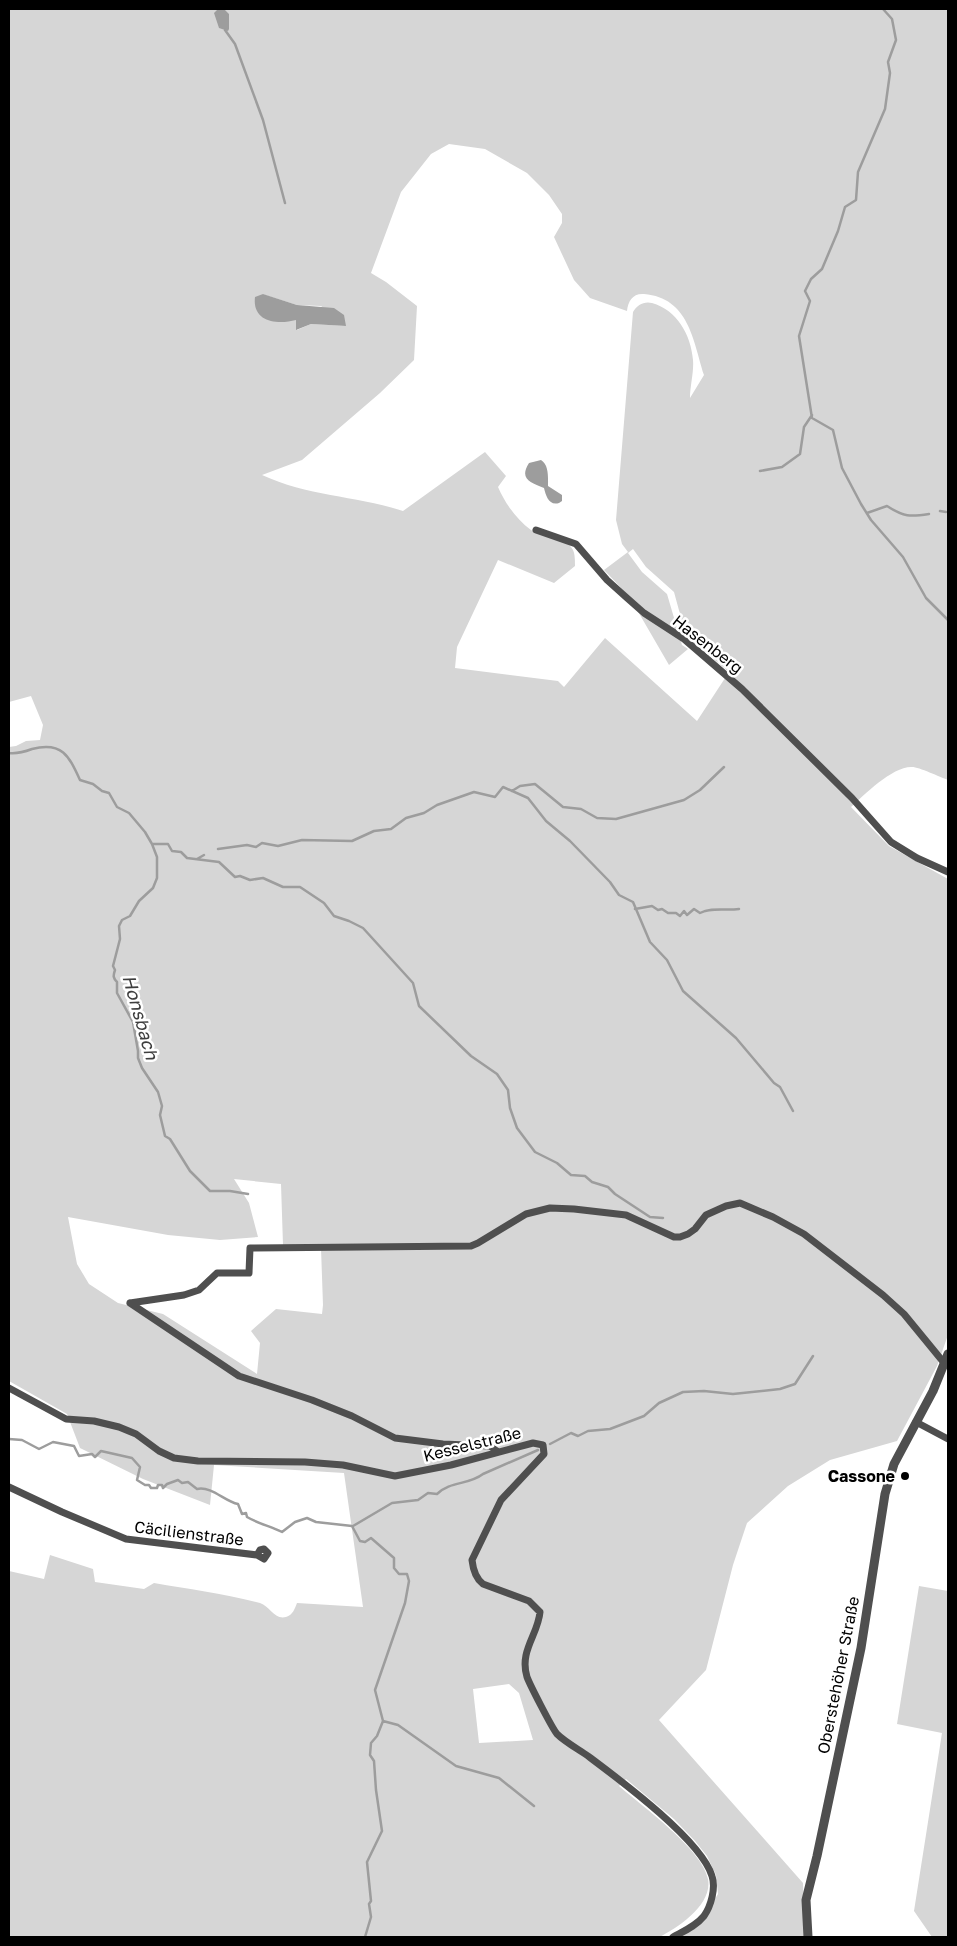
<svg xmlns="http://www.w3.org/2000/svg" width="957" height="1946" font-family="'Golos Text',sans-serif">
<rect width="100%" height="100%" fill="#fff"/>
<path fill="#d6d6d6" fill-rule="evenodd" d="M9 9H948V780C940 777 919 767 912 767 893 766 864 795 851 807L889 846 948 879V1335L937 1366 897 1441 830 1460 788 1486 747 1523 733 1565 706 1670 659 1720 803 1883 805 1937H674L702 1921 718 1894 716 1875 707 1856 695 1841 674 1819 626 1779 619 1786C643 1807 702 1849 708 1879 713 1904 678 1928 659 1937H9V1571L44 1579 50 1555 93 1569 95 1582 144 1589 154 1583C189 1589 225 1594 260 1603 270 1606 274 1620 286 1617 293 1615 295 1608 297 1603L363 1607 344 1473 214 1465 210 1505 143 1479 80 1448 67 1414 9 1381V747L16 746 26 741 40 740 43 725 31 696 9 702ZM449 144 485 149 527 173 549 195 562 214V223L554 237 574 280 590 298 627 311C628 301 633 293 644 294 689 298 693 340 704 375L690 398C690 386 694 372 693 360 691 335 677 310 652 303 644 301 637 305 633 312L616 520 622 544 628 552 604 570 629 596 669 665 688 649 682 645 667 594 642 572 628 553 633 549 646 567 674 592 686 636 729 672 697 721 605 638 564 687 558 681 455 668 457 647 498 560 554 583 575 566C575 561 575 554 573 550 566 535 543 539 531 530 516 519 505 503 498 487L506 476 485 452 403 511C357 496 307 496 262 475L302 460 380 393 414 360 417 306 386 282 371 273 401 192 431 154ZM262 294 297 305 321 306 346 326 311 324 297 330 296 320ZM234 1179 281 1184 283 1245 321 1248 323 1305 322 1314 276 1309 251 1331 260 1343 257 1374 163 1314 118 1303 89 1284 77 1264 68 1217 168 1235 220 1240 258 1237 249 1203ZM509 1684 519 1693 533 1740 479 1743 473 1689Z
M919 1586 948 1591V1937H932L914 1911 942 1733 897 1724Z"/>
<path fill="#9d9d9d" d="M218 9H224L229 14V29L228 31 219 28 214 13Z
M263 294 297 305 334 308 344 315 346 326 311 324 296 330V320C277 325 252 322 255 297Z
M541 460C549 465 548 477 548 486L562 495V501L559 503C549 506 546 496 544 488 530 482 519 479 529 463Z"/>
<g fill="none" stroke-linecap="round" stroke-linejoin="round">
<path stroke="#9d9d9d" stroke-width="2.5" d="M883 9 892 19 896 40 888 62 890 73 885 109 858 172 856 200 845 207 838 231 822 269 811 279 805 291 810 301 799 336 812 418 833 430 842 468 861 504 871 520 903 557 926 598 948 620
M225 30 235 44 263 120 285 203
M760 471 782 467 800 454 804 427 812 415
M940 511 946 512
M867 513 887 506C904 517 910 517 929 514
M9 753C17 754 24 752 32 749 62 741 69 756 80 780L93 784 102 791 109 793 117 807 129 813 145 832 152 844 157 857V878L153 888 139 901 130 916 122 920 119 926 120 939 113 966 115 970C113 976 113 978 117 982V993L133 1022 138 1051V1058L142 1068 158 1092 162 1106 160 1115 165 1136 170 1139 190 1171 210 1191H230L248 1194
M512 791 520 786 535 784 563 807 581 809 597 818 616 819 684 800 700 790 724 767
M152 844H168L172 851 181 852 187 858 219 862 235 877 240 876 250 880 263 878 283 887H300L324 903 334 916 349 921 363 928 413 983 419 1006 471 1056 497 1074 508 1090 510 1108 517 1128 535 1152 557 1163 571 1175 585 1176 592 1182 608 1187 615 1194 650 1217 663 1218
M218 849 247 845 256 847 262 843 278 846 302 840 352 841 374 831 391 829 406 818 424 813 437 805 474 792 495 797 503 787 528 798 546 821 570 841 610 882 619 895 633 902 650 942 667 960 683 991 736 1038 774 1083 780 1087 793 1111
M197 859 204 855
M635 909 652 906 658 910 662 909 668 913H676L680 916 684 911 687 915 694 909 700 913C712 907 725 911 739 909
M9 1439 22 1440 39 1449 53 1442 74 1446 79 1456 92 1454 95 1457 101 1451 132 1458 140 1467 137 1480 145 1485H149L151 1488H157L158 1485H162L163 1488 167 1484 178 1480 182 1483 188 1482 197 1489C212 1486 224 1501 238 1504L242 1514 246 1513 247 1517C259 1524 270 1526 282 1532L295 1522 307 1518 316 1522 352 1526 360 1541 365 1542 371 1538 394 1558V1568L399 1574H407L409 1581 405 1603 375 1690 383 1721 377 1736 371 1743 370 1755 374 1761 376 1790 382 1831 367 1862 371 1901 369 1904 371 1917 365 1937
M550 1444 571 1433 578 1436 588 1431 610 1429 644 1416 659 1403 683 1392 704 1391 733 1394 780 1389 795 1384 813 1356
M353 1526 392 1503 418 1500 428 1493 437 1494C450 1481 469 1485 483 1474L538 1450
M383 1721 398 1725 456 1766 499 1778 534 1806"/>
<path stroke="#4f4f4f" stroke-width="7" d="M536 530 576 544 607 580 627 598 644 613 684 639 742 689 852 798 891 842 917 858 948 872
M130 1303 184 1295 199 1290 217 1273H249L250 1248 471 1246 478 1243 526 1214 550 1208 574 1209 626 1215 674 1237H680L688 1234 695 1229 706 1215 726 1206 740 1203 773 1217 804 1234 883 1295 904 1314 945 1364
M130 1303 239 1376 312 1400 352 1416 395 1438 443 1444 490 1446 498 1452
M9 1388 66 1419 94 1421 119 1427 136 1434 159 1451 174 1458 198 1461 305 1462 343 1465 395 1476 451 1465 533 1443 543 1445 544 1454 501 1500 472 1560C473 1569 475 1578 483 1584L529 1601 540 1612C538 1635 519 1651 527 1677 530 1685 552 1728 557 1734 565 1742 578 1749 588 1756 620 1780 701 1840 712 1876 716 1888 711 1906 704 1916 696 1926 684 1931 673 1937
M916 1422 948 1439
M9 1487 62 1512 126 1539 257 1555 264 1559 268 1553 264 1549 260 1550 257 1555"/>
<path stroke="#4f4f4f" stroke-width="9" d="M808 1937 806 1900 817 1856 861 1648 885 1494 894 1464 933 1391 948 1354"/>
</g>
<circle fill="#000" stroke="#fff" stroke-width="2" cx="905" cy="1476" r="5"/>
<g text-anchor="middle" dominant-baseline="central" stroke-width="5" stroke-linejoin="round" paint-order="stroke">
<g font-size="16" fill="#000" stroke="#fff">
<text transform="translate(708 644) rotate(38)">Hasenberg</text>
<text transform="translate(472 1444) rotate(-14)">Kesselstraße</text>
<text transform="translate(189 1533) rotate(7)">Cäcilienstraße</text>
<text transform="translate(838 1675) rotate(-79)">Oberstehöher Straße</text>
</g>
<g font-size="16" font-weight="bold" fill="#000" stroke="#fff" text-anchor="end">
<text x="895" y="1476">Cassone</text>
</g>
<g font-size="18" font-style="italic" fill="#3e3e3e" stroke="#fff">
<text transform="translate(141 1017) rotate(74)">Honsbach</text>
</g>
</g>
<rect width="957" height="1946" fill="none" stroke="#000000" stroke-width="20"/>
</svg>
